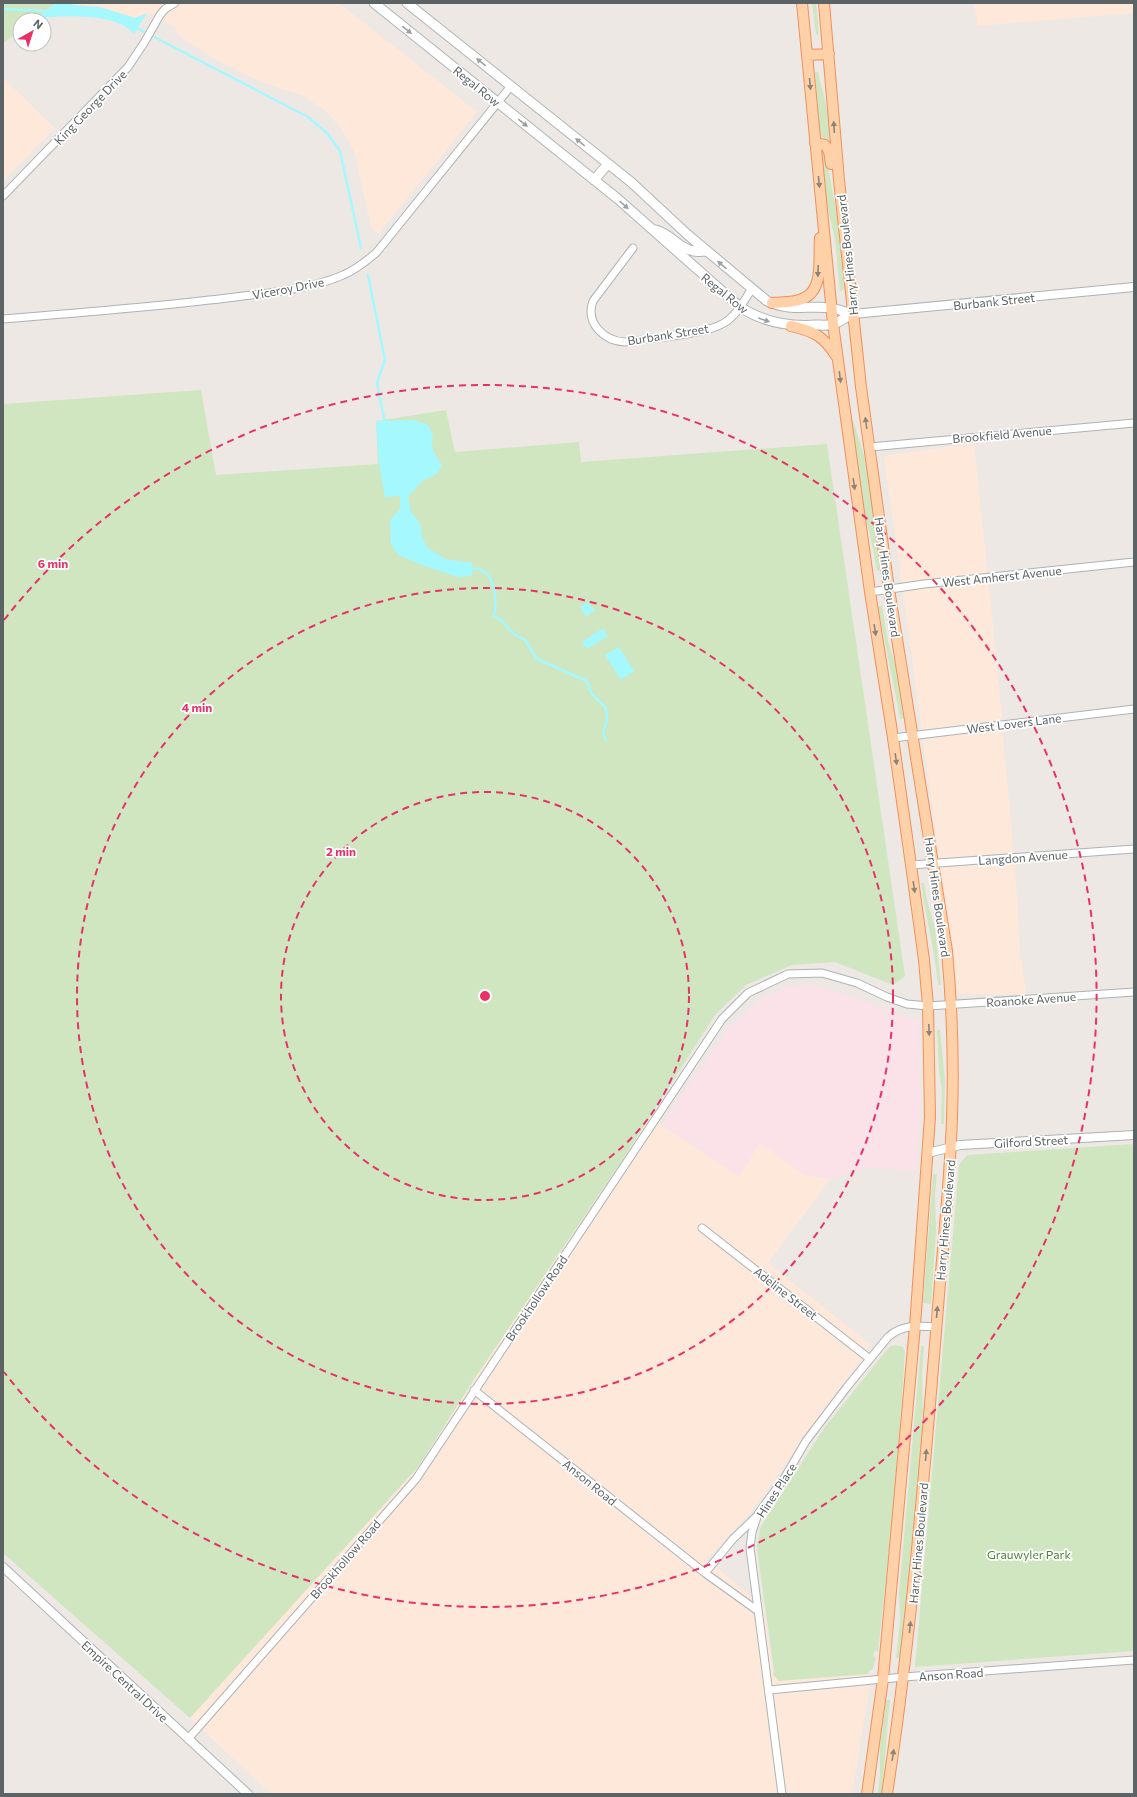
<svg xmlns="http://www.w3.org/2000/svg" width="1137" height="1797" font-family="Commissioner,sans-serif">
<rect width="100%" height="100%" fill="#eee8e4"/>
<path fill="#fde8da" d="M71 3H339L477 112 378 234 371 227 355 154 343 131 325 110 303 96 264 83 224 64 180 37 175 27 147 13 135 18 100 7 73 5Z
M974 3H1134V13L978 26Z
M3 78 55 128 3 181Z
M974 443 996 655 1015 867 1020 948 1026 995 958 994 884 456Z
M649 1117 739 1176 760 1142 805 1175 830 1179 768 1263 871 1345 751 1512 707 1559 764 1608 773 1675 872 1674 852 1794H271L190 1718 418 1467 475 1378 619 1165Z"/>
<path fill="#fbe1e8" d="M813 985 845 995 918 1021 921 1103 916 1171 866 1168 830 1179 805 1175 760 1143 739 1176 662 1124 730 1027 759 1001 783 988Z"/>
<path fill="#cfe6c1" d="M3 3H56L34 20H20V31L3 43Z
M812 3H816L819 34 816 35Z
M815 72H818C822 89 833 126 829 142L820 135Z
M825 151 838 220 844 290 840 291 835 240 827 204 822 152Z
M201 390 216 475 378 464 376 421 446 410 455 452 579 442 581 462 827 444 905 976 893 985 835 962 792 965 746 985 715 1015 619 1165 475 1378 418 1467 190 1718 3 1553V404Z
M853 420 866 462 882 570 877 571 870 534 863 511 850 421Z
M878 606H882L888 641 896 667 904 718 900 719C893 681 885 644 878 606Z
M921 883H924L927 900 935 929 941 985H938C935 951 926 918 921 883Z
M937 1030H940L945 1081 944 1124H941L942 1089 939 1072Z
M1134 1144V1651L915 1667 959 1165 967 1155Z
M933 1174H937L935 1195 936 1231 931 1304 923 1303Z
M894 1345 903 1347 905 1352C899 1452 889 1552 878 1652L875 1650 873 1656 876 1657 873 1669 868 1672 869 1674 779 1681 773 1675 774 1670 758 1556 757 1545 761 1526 825 1427 890 1346H894Z
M921 1346H924L922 1375 923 1412 920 1457 900 1658H896L900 1621 899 1593Z
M886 1700H890C886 1732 886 1763 881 1794H878L880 1774V1748Z"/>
<path fill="#a4f8fe" d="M56 3H71L73 5 100 7 135 18 147 13 134 34C117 12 59 15 35 19Z
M414 420 427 424 433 434C430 446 434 455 442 464L438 473 421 482 408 497 411 512 420 523 423 539 428 548 445 559 472 563V576L458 577 427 567 398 555 391 544 390 520 400 509V496L385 497 379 464 376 421Z
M588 602 595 611 586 616 580 607Z
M603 628 608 636 587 649 582 642Z
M619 647 634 671 621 680 605 655Z"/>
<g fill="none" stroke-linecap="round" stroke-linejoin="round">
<path stroke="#a4f8fe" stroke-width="2.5" d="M3 5 6 3
M3 9 48 11
M135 27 308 117 327 133 340 151 361 248
M368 275 385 360 377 383 385 423
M469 569C472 569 476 568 478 569 496 573 497 602 494 616L500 619 514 634 525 640 537 659 587 681 591 693 606 708 607 720 603 733 606 740"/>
<defs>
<path id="minor" d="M3 196 128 67 144 43 160 15 165 9 175 3
M633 248 593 301C585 323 604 341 625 342 651 338 704 335 724 323 736 316 744 301 751 290
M3 319C78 313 153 307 227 298 262 294 312 289 343 275 356 270 366 261 376 253L511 86
M870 447 1134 423
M870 592 924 584 1134 562
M893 738 1134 709
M911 865 1134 849
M702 1228 870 1359
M474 1390 705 1573 758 1611
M705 1573 733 1539 757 1516
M769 1690 904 1677 1134 1660
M188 1739 416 1479 722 1019 748 993 788 974 822 973 857 983 887 997 907 1004 928 1006 1134 992
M782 1794 750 1548 752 1532 758 1514 785 1477 806 1441 847 1387 888 1337C902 1324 919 1326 936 1327"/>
<path id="tertiary" d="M853 314 1134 287
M928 1153 960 1145 1134 1135
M3 1567 248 1794"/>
<path id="secondary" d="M374 3 618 199 740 307C763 322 787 327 816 325 821 325 828 326 834 324 840 321 847 317 853 314
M407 3 631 182 688 235 767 301C791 312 808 305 832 308 839 310 846 312 853 314
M594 180 608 164
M655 230C670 233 679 249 694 251 697 252 702 251 706 251"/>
<path id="primary" d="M802 3 833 324 870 592 893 738 911 865 924 960 928 1006 930 1117 915 1326 883 1679 867 1794
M824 3 839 180 861 387 889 589 947 951C952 1006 954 1062 952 1117 950 1185 942 1253 937 1320 924 1479 911 1637 887 1794
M807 55 829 54
M815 143 825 145 829 151 831 164
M772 303C781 302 793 303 802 299 825 291 818 257 820 238
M791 326C813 331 824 336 836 356"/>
</defs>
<use href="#minor" stroke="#adb2b4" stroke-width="9"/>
<use href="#tertiary" stroke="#adb2b4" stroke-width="10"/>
<use href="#secondary" stroke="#afb5b7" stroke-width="11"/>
<use href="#primary" stroke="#f08f5b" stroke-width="12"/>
<use href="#minor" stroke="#fff" stroke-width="7"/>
<use href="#tertiary" stroke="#fff" stroke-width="8"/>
<use href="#secondary" stroke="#fff" stroke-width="9"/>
<use href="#primary" stroke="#fed1a9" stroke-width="10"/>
</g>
<defs><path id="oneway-solid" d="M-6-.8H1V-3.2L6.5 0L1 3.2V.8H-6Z"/></defs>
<g fill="#9da1a3">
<use href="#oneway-solid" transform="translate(407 30) rotate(39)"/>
<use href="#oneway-solid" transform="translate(481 62) rotate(-141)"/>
<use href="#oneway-solid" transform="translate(523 123) rotate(39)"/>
<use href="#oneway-solid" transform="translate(580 142) rotate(-141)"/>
<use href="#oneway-solid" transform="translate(624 205) rotate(42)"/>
<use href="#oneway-solid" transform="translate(722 265) rotate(-139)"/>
<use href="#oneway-solid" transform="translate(764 320) rotate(19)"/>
</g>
<g fill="#8d8479">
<use href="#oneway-solid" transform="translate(810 84) rotate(85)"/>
<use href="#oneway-solid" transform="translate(834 127) rotate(-94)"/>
<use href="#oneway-solid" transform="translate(819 182) rotate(84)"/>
<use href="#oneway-solid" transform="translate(818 271) rotate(92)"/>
<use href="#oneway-solid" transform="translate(840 377) rotate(83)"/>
<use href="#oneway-solid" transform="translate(866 423) rotate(-98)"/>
<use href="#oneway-solid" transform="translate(854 484) rotate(82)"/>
<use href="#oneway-solid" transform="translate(875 630) rotate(81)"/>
<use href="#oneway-solid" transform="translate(896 759) rotate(82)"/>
<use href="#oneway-solid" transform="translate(914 887) rotate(82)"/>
<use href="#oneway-solid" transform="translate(929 1030) rotate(88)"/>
<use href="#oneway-solid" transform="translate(937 1312) rotate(-85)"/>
<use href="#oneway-solid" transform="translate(926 1455) rotate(-85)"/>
<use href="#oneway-solid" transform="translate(910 1627) rotate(-84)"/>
<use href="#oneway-solid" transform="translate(893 1755) rotate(-81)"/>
</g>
<g fill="none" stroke="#e83167" stroke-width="2" stroke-dasharray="7 5">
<circle cx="485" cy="996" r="204"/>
<circle cx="485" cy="996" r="408"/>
<path d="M4 620A611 611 0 1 1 4 1372"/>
</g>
<g text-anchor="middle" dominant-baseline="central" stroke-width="3.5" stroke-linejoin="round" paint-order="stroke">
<g font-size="12" fill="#5c6365" stroke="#fff">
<text transform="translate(477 86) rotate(39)">Regal Row</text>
<text transform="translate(90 107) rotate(-46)">King George Drive</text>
<text transform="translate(847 255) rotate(-96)">Harry Hines Boulevard</text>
<text transform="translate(288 288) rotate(-11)">Viceroy Drive</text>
<text transform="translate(725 293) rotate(39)">Regal Row</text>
<text transform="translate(994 301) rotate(-6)">Burbank Street</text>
<text transform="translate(668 334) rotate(-9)">Burbank Street</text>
<text transform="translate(1002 434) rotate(-5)">Brookfield Avenue</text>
<text transform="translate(1002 576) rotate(-6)">West Amherst Avenue</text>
<text transform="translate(888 577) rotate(82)">Harry Hines Boulevard</text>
<text transform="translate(1014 723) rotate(-7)">West Lovers Lane</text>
<text transform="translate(1023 857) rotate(-4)">Langdon Avenue</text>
<text transform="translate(938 897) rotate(82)">Harry Hines Boulevard</text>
<text transform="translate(1031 999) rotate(-4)">Roanoke Avenue</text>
<text transform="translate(1031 1141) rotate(-3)">Gilford Street</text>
<text transform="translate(945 1220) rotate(-85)">Harry Hines Boulevard</text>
<text transform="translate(786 1293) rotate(38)">Adeline Street</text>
<text transform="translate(536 1298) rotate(-56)">Brookhollow Road</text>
<text transform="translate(590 1482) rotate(39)">Anson Road</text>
<text transform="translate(776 1490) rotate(-57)">Hines Place</text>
<text transform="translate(918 1543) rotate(-85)">Harry Hines Boulevard</text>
<text transform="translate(345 1559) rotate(-49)">Brookhollow Road</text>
<text transform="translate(951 1674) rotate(-4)">Anson Road</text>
<text transform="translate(125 1681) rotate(43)">Empire Central Drive</text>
</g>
<g font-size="12" fill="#4e8335" stroke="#fff">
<text x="1029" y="1554">Grauwyler Park</text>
</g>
</g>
<circle cx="485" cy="996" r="6" fill="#e83167" stroke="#fff" stroke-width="2"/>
<g font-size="12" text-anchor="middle" font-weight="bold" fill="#e83167" stroke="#fff" stroke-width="3.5" stroke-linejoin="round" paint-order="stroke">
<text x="53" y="568">6 min</text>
<text x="197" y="712">4 min</text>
<text x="341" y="856">2 min</text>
</g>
<rect width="1137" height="1797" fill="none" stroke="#5c6365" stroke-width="8"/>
<g transform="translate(32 32) rotate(39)"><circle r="19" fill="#ffffff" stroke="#bec1c1"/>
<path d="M0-3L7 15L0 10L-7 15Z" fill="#e83167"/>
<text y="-6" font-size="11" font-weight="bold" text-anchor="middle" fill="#5c6365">N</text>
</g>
</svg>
